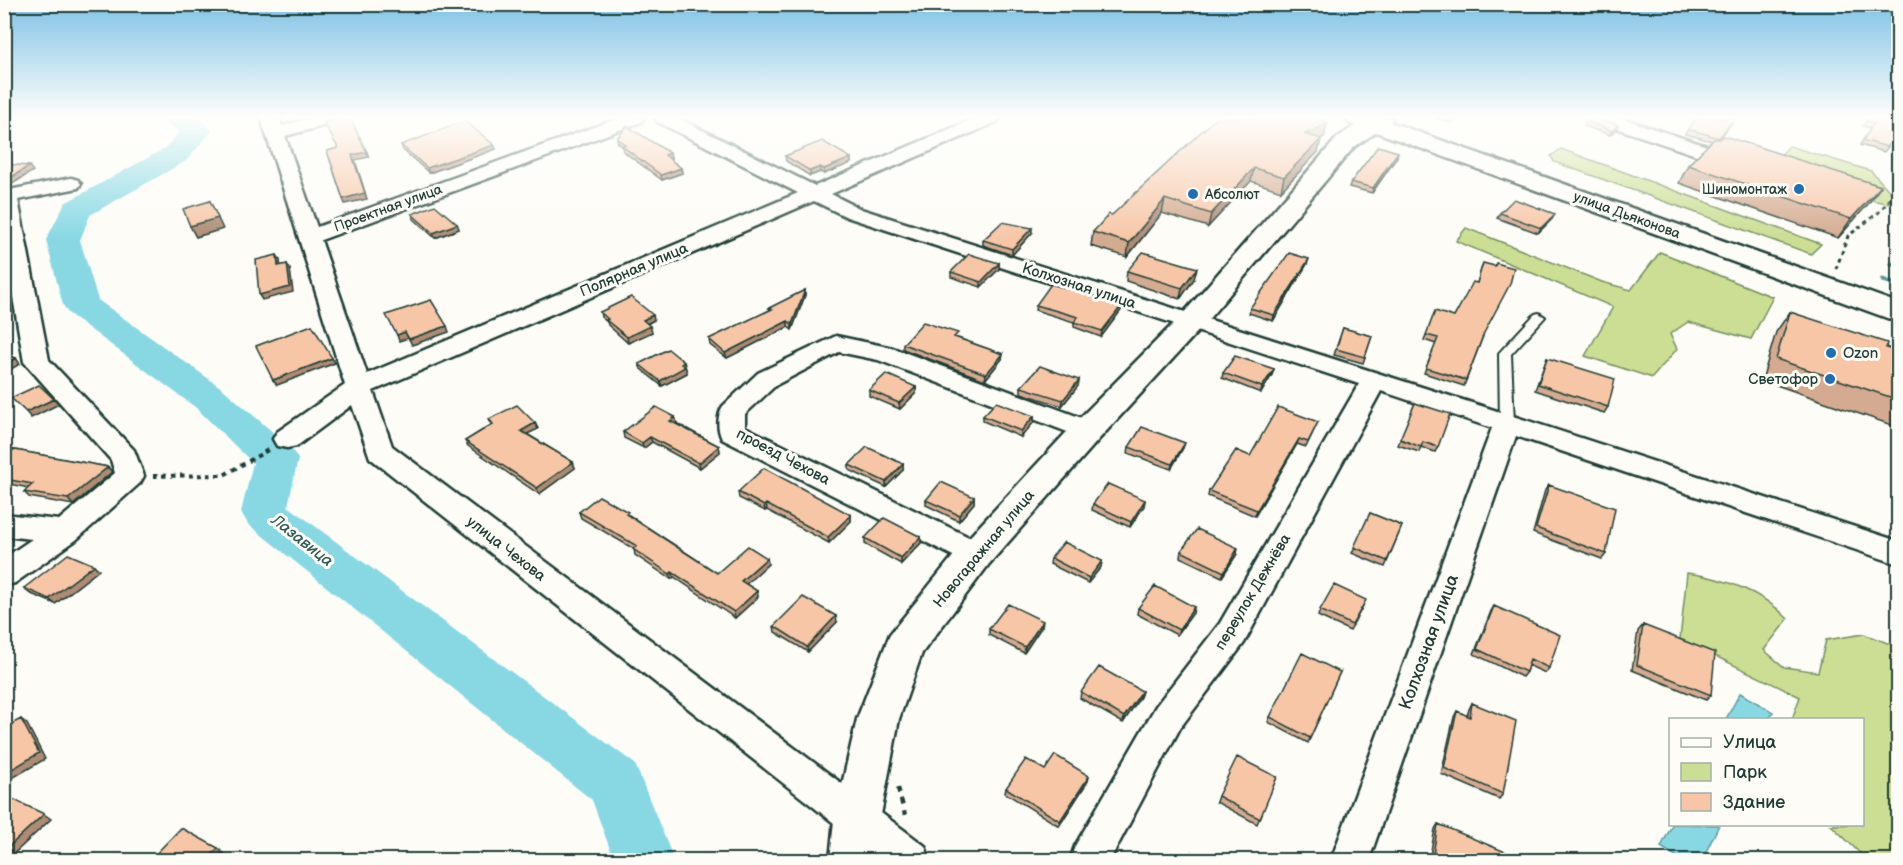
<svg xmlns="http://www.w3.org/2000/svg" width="1903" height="865" font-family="'Balsamiq Sans',sans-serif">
<rect width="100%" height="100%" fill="#fdfcf7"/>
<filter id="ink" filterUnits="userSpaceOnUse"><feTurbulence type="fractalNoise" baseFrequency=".0167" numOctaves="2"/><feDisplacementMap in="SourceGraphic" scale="12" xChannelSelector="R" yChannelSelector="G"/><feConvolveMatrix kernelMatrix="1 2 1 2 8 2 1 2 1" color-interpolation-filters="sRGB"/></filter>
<g filter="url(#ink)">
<path fill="#cbde93" stroke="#758e64" stroke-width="1.5" d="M1789 146 1871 171 1895 197V204L1875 201 1777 159Z
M1561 149 1821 244 1811 254 1554 162 1551 156Z
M1466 228 1602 282 1631 290 1660 252 1773 297 1751 339 1688 322 1670 334 1677 349 1652 378 1585 356 1613 307 1456 241Z
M1687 573C1724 578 1763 592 1788 619L1764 650 1784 667 1818 672 1826 640 1864 634 1898 647V860H1867L1831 825 1862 824V720L1792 719 1800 697 1680 639Z"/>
<path fill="#88d8e4" stroke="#5e9a9e" stroke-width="1.5" d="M1740 693 1773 712 1769 719H1726Z
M1672 825V824L1719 825 1702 860H1682L1661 847Z"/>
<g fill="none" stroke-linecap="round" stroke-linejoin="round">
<path stroke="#5e9a9e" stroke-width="5" d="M1892 264 1898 266
M1883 280 1898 285"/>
<path fill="#88d8e4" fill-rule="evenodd" d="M163 118C181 117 201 114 212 131L186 161 90 215 80 240 98 300 223 389 291 448 298 459 288 506 635 764 674 860H614L592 800 248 524 241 512 253 463 195 407 68 313 63 305 46 240 65 203 164 149 180 132 167 124Z"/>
<defs>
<path id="service" d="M19 261 25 264 23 266 4 271V264Z
M1539 313 1545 317 1511 354 1514 423 1507 428 1502 426 1500 423 1499 353 1535 314Z"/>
<path id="minor" d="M261 118H279L282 126 312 118H341L338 122 285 136 317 227 619 118H644L641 122 321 240 367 374 798 193 658 122 655 118H678L815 186 976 118H1000L997 122 831 194 861 209 1516 417 1898 541V564L1516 436 1369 860H1331L1492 428 1381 391 1244 643 1180 728 1110 860H1070L1075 846 1156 706 1220 623 1359 384 847 217 814 201 373 391 392 446 925 846 930 860H881L370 458 352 405 297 446 287 448 277 446 273 439 277 432 345 385Z
M1595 118H1621L1710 147 1713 151 1710 155H1696L1598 122Z
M71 178 78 180 81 184 78 188 18 200 49 360 134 450 144 476 140 483 76 540 15 583 4 586V558L32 539 4 536V514L59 520 115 473 111 460 24 362 4 244V191Z
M836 336 893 348 1098 424 1101 430 1098 436 1088 439 1078 436 878 360 839 352 776 385 745 414V427L987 546 991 554 987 562 976 566 965 562 722 439C717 429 717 415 723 406L758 373Z"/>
<path id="secondary" d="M1346 118H1393L1390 122 1898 303V322L1376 132 1354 147 1201 328 1100 438 989 564 922 653 899 719 880 820 878 860H830L834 820 857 719 890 634 963 544 1076 422 1181 316 1338 137 1356 125 1349 123Z"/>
</defs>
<use href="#service" stroke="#1f3d34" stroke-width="4"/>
<use href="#minor" stroke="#1f3d34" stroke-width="5"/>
<use href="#secondary" stroke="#1f3d34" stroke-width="5"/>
<path stroke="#1f3d34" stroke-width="3" stroke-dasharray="4 4" stroke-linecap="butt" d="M1836 269 1848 236 1878 213 1898 190"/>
<path stroke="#1f3d34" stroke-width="4" stroke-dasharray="4.5 4.5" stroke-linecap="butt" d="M153 476 224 475 268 450"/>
<path stroke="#1f3d34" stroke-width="4.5" stroke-dasharray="6 6" stroke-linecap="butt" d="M898 788 905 815"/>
<use href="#service" fill="#fdfcf7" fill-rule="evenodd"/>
<use href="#minor" fill="#fdfcf7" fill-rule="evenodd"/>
<use href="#secondary" fill="#fdfcf7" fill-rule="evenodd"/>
</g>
<path fill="#d4aa90" stroke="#1f3d34" stroke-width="1.5" d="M1435 118H1458L1451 123Z
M1697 118H1736L1718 139 1881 186 1868 204 1838 238 1679 183 1688 165 1712 141 1685 134 1688 129Z
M1869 118 1899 133 1884 152 1860 145 1871 128 1863 126Z
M1599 119 1616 130 1610 135 1584 126 1586 121Z
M1327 124 1324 137 1320 138 1321 139 1318 152 1281 191 1251 181 1208 227 1162 213 1127 257 1091 246 1093 232 1112 215Z
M617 138 671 158 669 159 681 168 682 173 662 180 623 151 622 146 618 143Z
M401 145H494L496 149 429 173 403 150Z
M785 156 851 158V163L824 174 820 172 810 176 786 161Z
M1397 157 1372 193 1349 187 1351 182Z
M1500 213 1555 214 1552 219 1538 233 1497 218Z
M412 214 457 224 459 229 435 238 414 219Z
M1032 233 1012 255 983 245V240Z
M999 263V269L981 287 951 277V272Z
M1483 263V336L1464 386 1424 373 1436 344 1424 340 1426 335 1454 317 1477 283Z
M1307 264 1273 321 1249 313 1250 308Z
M1127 271 1194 279 1180 299 1126 281Z
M805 290V295L792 330 788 327 727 358 710 345 709 339 770 310 769 308Z
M1123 304 1122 309 1101 337 1074 327V322L1035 310 1036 305Z
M600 312 654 320 647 324 652 332 628 343 608 325 607 322 601 317Z
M1790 312 1899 352V425L1897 427 1762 380 1776 332Z
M1343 328 1372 336 1363 363 1334 355Z
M958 338 1003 354 1002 359 985 380 903 349V344Z
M1547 358 1608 407 1604 413 1535 390Z
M684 362 687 373 662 386 641 369 639 364Z
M1274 369 1272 375 1261 393 1222 378 1223 373Z
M1079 380 1078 386 1062 406 1021 393V387Z
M916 387V393L900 409 869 396V390Z
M1415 403 1438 447 1435 452 1421 447 1419 452 1398 445Z
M983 416H1034V422L1021 437 983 421Z
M675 417 677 423H676L719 446 720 452 700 468 652 442 644 448 624 438 623 432Z
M489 419 535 423 538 429 527 434 573 462 575 468 539 494 468 446 465 441 491 425Z
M1318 422 1306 447 1297 444 1255 516 1208 496 1209 491Z
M1129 447 1183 448 1171 469 1128 453Z
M4 448 108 467 112 472 73 505 29 497 24 492 29 488 4 483Z
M903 464V470L886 487 849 470V465Z
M1549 485 1606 554 1602 559 1533 533 1545 490Z
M738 492 851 515V521L829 543 767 510 765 511 739 498Z
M974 497V503L959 521 926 505V500Z
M1145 500 1144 506 1130 527 1092 510 1093 504Z
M579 512 629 515 717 573 767 558 768 564 746 584 757 591 758 597 735 618 674 577 671 579 635 555 634 549 581 518Z
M1370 513 1402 526 1385 567 1352 553Z
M921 537V543L901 564 865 544V538Z
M1181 551 1237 554 1222 577 1180 557Z
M1051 558 1102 561 1101 567 1088 583 1050 564Z
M99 570 55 604 29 593 24 588Z
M1363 606 1350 631 1318 616 1320 610Z
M1494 606 1549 668 1545 673 1528 665 1526 672 1522 677 1474 654 1491 611Z
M1194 607 1193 613 1177 635 1137 614 1138 608Z
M837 622 808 652 775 632 774 626Z
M1643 625 1711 695 1706 700 1632 670 1638 631Z
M1042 626 1024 653 989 635V629Z
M1340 672 1308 743 1268 722 1270 717Z
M1142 691 1140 697 1123 723 1080 698 1081 692Z
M1472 703 1503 794 1499 799 1441 774 1454 717 1457 711 1467 716 1469 709Z
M1045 770 1089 776 1088 781 1059 826 1005 793 1006 788Z
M1277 777 1257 824 1216 802 1218 796Z
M1438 824 1520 861H1429L1435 829Z"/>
<path fill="#ad8b75" stroke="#1f3d34" stroke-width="1.5" d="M1453 118H1458L1451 123Z
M1734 118H1736L1716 143 1719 138Z
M1327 124 1324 137 1302 147 1305 134Z
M1618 125 1616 130 1610 135 1612 131Z
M1321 139 1318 152 1281 191 1284 177Z
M494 145 496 149 429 173 427 168Z
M367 152 369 157 355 160 367 199 345 204 343 199 352 155Z
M1398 152 1397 157 1372 193 1373 188Z
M670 153 671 158 666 160 665 155Z
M851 158V163L824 174V169Z
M29 166 33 171 6 188 4 186V182Z
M820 167V172L810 176V171Z
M681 168 682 173 662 180 661 175Z
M1254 168 1251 181 1208 227 1211 214Z
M1881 186 1868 204 1838 238 1851 219Z
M1165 199 1162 213 1127 257 1129 243Z
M210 201 223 229 196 237 190 226Z
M1555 214 1552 219 1538 233 1541 228Z
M457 224 459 229 435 238 433 233Z
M1032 228V233L1012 255V249Z
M277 255 280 260 281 271 278 266Z
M1309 259 1307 264 1273 321 1274 315Z
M999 263V269L981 287V282Z
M287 264 290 269 293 292 262 300 259 295Z
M1197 268 1194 279 1180 299 1182 288Z
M805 290V295L792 330V324Z
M1123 304 1122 309 1101 337 1102 331Z
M653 315 654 320 644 325 643 320Z
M788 321V327L727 358 725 353Z
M447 326 449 332 412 345 409 339Z
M650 326 652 332 628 343 627 337Z
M405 332 408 338 399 341 397 335Z
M1003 354 1002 359 985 380 986 374Z
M16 358 20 364 4 373V365Z
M332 358 335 363 277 385 273 380Z
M684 362 687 373 662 386 660 381 681 364Z
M1274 369 1272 375 1261 393 1262 387Z
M1079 380 1078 386 1062 406 1063 400Z
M916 387V393L900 409 899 403Z
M54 399 59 404 31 418 26 412Z
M1034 416V422L1021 437V431Z
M675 417 677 423 672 426 670 421Z
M535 423 538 429 523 436 521 431Z
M650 437 652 442 644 448 642 443Z
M1299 439 1297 444 1255 516 1257 510Z
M1185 443 1183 448 1171 469 1172 464Z
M719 446 720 452 700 468 699 463Z
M573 462 575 468 539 494 537 488Z
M903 464V470L886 487V482Z
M108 467 112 472 73 505 68 499Z
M974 497V503L959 521V515Z
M1145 500 1144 506 1130 527 1131 522Z
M766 504 767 510 765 511 764 506Z
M851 515V521L829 543 828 537Z
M921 537V543L901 564V558Z
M1238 548 1237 554 1222 577 1224 572Z
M767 558 768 564 743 587 741 581Z
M1102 561 1101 567 1088 583 1089 578Z
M94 565 99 570 55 604 49 599Z
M672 572 674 577 671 579 670 574Z
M757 591 758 597 735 618 734 612Z
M1194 607 1193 613 1177 635 1179 630Z
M836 616 837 622 808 652 807 647Z
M1043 621 1042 626 1024 653 1025 647Z
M1142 691 1140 697 1123 723 1124 717Z
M21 719 27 724 45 759 4 783V774Z
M1089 776 1088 781 1059 826 1060 821Z
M44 814 51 819 6 861H4V851Z
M218 848 225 855 219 861H206Z"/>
<path fill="#f7c6a7" stroke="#1f3d34" stroke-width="1.5" d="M338 118H350L367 152 352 155 365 193 343 199 327 151 338 148 324 123 336 119Z
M1216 118H1322L1327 124 1305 134 1321 139 1284 177 1254 168 1211 214 1165 199 1129 243 1093 232 1109 214 1112 215Z
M1591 118H1598L1599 119 1618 125 1612 131 1586 121Z
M1697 118H1734L1719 138 1688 129Z
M1869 118H1899V132L1887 147 1863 140 1874 123 1866 121Z
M465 121 494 145 427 168 401 145Z
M627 126 670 153 665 155 681 168 661 175 622 146 625 145 617 138Z
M1724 136 1881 186 1851 219 1688 165 1714 139H1720Z
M822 141 851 158 824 169 820 167 810 171 785 156Z
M1378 146 1398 152 1373 188 1351 182Z
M4 164 29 166 4 182Z
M1514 199 1555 214 1541 228 1500 213Z
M210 201 218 218 190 226 183 209Z
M435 205 457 224 433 233 412 214Z
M1002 222 1032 228 1012 249 983 240Z
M1143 252 1197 268 1182 288 1127 271Z
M1289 253 1309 259 1274 315 1250 308Z
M969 254 999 263 981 282 951 272Z
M277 255 278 266 287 264 290 287 259 295 256 260Z
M1483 263 1495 266 1496 263 1514 268 1510 284 1484 333 1466 380 1426 368 1438 338 1426 335 1435 311 1454 317 1473 282 1477 283Z
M1051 284 1123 304 1102 331 1074 322 1078 317 1036 305Z
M805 290 792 324 788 321 725 353 709 339 772 309 769 308Z
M631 297 653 315 643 320 650 326 627 337 606 320 608 319 600 312Z
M431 300 447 326 409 339 405 332 397 335 386 315Z
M1790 312 1887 343 1886 348 1899 352V400L1776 359Z
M923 322 958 333 954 337 1003 354 986 374 903 344Z
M312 325 332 358 273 380 256 346Z
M1343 328 1372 336 1365 357 1336 349Z
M668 349 684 362 681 364 685 367 660 381 639 364Z
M4 354 16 358 4 365Z
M1235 356 1274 369 1262 387 1223 373Z
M1547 358 1615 379 1608 407 1538 384Z
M1040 366 1079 380 1063 400 1021 387Z
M886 374 916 387 899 403 869 390Z
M39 385 54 399 26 412 11 398Z
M996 402 1034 416 1021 431 983 416Z
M1415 403 1450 414 1438 447 1423 442 1421 447 1400 439Z
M517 405 535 423 521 431 573 462 537 488 465 441 493 424 489 419Z
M656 407 675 417 670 421 719 446 699 463 650 437 642 443 623 432Z
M1278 407 1318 422 1308 442 1299 439 1257 510 1209 491 1236 450 1250 456Z
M1142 427 1185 443 1172 464 1129 447Z
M867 447 903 464 886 482 849 465Z
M4 448 108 467 68 499 24 492 33 484 4 479Z
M764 468 851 515 828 537 766 504 764 506 738 492Z
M941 482 974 497 959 515 926 500Z
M1108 484 1145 500 1131 522 1093 504Z
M1549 485 1615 508 1606 554 1536 528Z
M599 496 628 512 626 514 717 573 748 546 767 558 741 581 757 591 734 612 672 572 670 574 633 549 637 546 579 512Z
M1370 513 1402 526 1387 561 1354 547Z
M884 518 921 537 901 558 865 538Z
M1197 529 1238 548 1224 572 1181 551Z
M1064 542 1102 561 1089 578 1051 558Z
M68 554 94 565 49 599 24 588Z
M1334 585 1366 600 1352 625 1320 610Z
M1155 586 1194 607 1179 630 1138 608Z
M803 597 836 616 807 647 774 626Z
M1008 604 1043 621 1025 647 989 629Z
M1494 606 1560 635 1549 668 1530 659 1526 672 1477 649Z
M1643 625 1715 653 1711 695 1637 665Z
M1302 653 1340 672 1310 738 1270 717Z
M1099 667 1142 691 1124 717 1081 692Z
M1472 703 1516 721 1503 794 1444 768 1457 711 1470 717Z
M21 719 39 753 4 774V728Z
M1055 755 1089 776 1060 821 1006 788 1026 759 1045 770Z
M1237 757 1277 777 1260 819 1218 796Z
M4 795 44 814 4 851Z
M1438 824 1520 858V861H1432Z
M181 828 218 848 206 861H149Z
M1192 852 1208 861H1188Z"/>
</g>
<linearGradient id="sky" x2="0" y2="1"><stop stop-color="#81c2e6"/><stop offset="0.49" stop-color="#fefefb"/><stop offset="1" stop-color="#fefefb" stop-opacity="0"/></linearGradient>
<rect width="1903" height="239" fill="url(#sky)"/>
<g fill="#1f6fb2" stroke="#fdfcf7" stroke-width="2">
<circle cx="1799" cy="189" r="6"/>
<circle cx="1193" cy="194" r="6"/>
<circle cx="1831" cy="353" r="6"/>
<circle cx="1830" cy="379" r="6"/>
</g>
<g text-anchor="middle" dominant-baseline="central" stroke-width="6" stroke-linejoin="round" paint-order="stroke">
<g font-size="14" fill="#1f3d34" stroke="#fdfcf7" text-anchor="end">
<text x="1787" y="189">Шиномонтаж</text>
<text x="1205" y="194" text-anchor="start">Абсолют</text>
</g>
<g font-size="14" fill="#1f3d34" stroke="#fdfcf7">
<text transform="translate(388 208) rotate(-20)">Проектная улица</text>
<text transform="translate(1627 215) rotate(20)">улица Дьяконова</text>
</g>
<g font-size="15" fill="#1f3d34" stroke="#fdfcf7">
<text transform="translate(634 270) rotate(-23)">Полярная улица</text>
<text transform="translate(1079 286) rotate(18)">Колхозная улица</text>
<text transform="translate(783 457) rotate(28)">проезд Чехова</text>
<text transform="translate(506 549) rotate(38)">улица Чехова</text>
<text transform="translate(984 549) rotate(-50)">Новогаражная улица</text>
<text transform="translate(1253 592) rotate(-59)">переулок Дежнёва</text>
</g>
<g font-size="15" fill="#1f3d34" stroke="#fdfcf7" text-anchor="start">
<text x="1843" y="353">Ozon</text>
<text x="1818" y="379" text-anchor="end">Светофор</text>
</g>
<g font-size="16" font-style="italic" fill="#345c57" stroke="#fdfcf7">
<text transform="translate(302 541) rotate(38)">Лазавица</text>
</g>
<g font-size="18" fill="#1f3d34" stroke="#fdfcf7">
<text transform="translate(1429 642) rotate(-70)">Колхозная улица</text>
</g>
</g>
<rect width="1903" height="865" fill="none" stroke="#fdfcf7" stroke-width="24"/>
<rect x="12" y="12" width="1879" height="841" fill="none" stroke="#1f3d34" stroke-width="2" filter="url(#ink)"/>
<rect x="1669" y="718" width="195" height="108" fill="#fdfcf7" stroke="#a4b0a9" stroke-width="1.5"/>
<rect x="1681" y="738" width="30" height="9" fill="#fdfcf7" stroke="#a4b0a9" stroke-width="1.5"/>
<text x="1723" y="748" font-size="18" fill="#1f3d34">Улица</text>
<rect x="1681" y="763" width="30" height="18" fill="#cbde93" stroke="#a4b0a9" stroke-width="1.5"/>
<text x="1723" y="778" font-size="18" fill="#1f3d34">Парк</text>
<rect x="1681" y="793" width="30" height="18" fill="#f7c6a7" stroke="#a4b0a9" stroke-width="1.5"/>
<text x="1723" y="808" font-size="18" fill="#1f3d34">Здание</text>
</svg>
